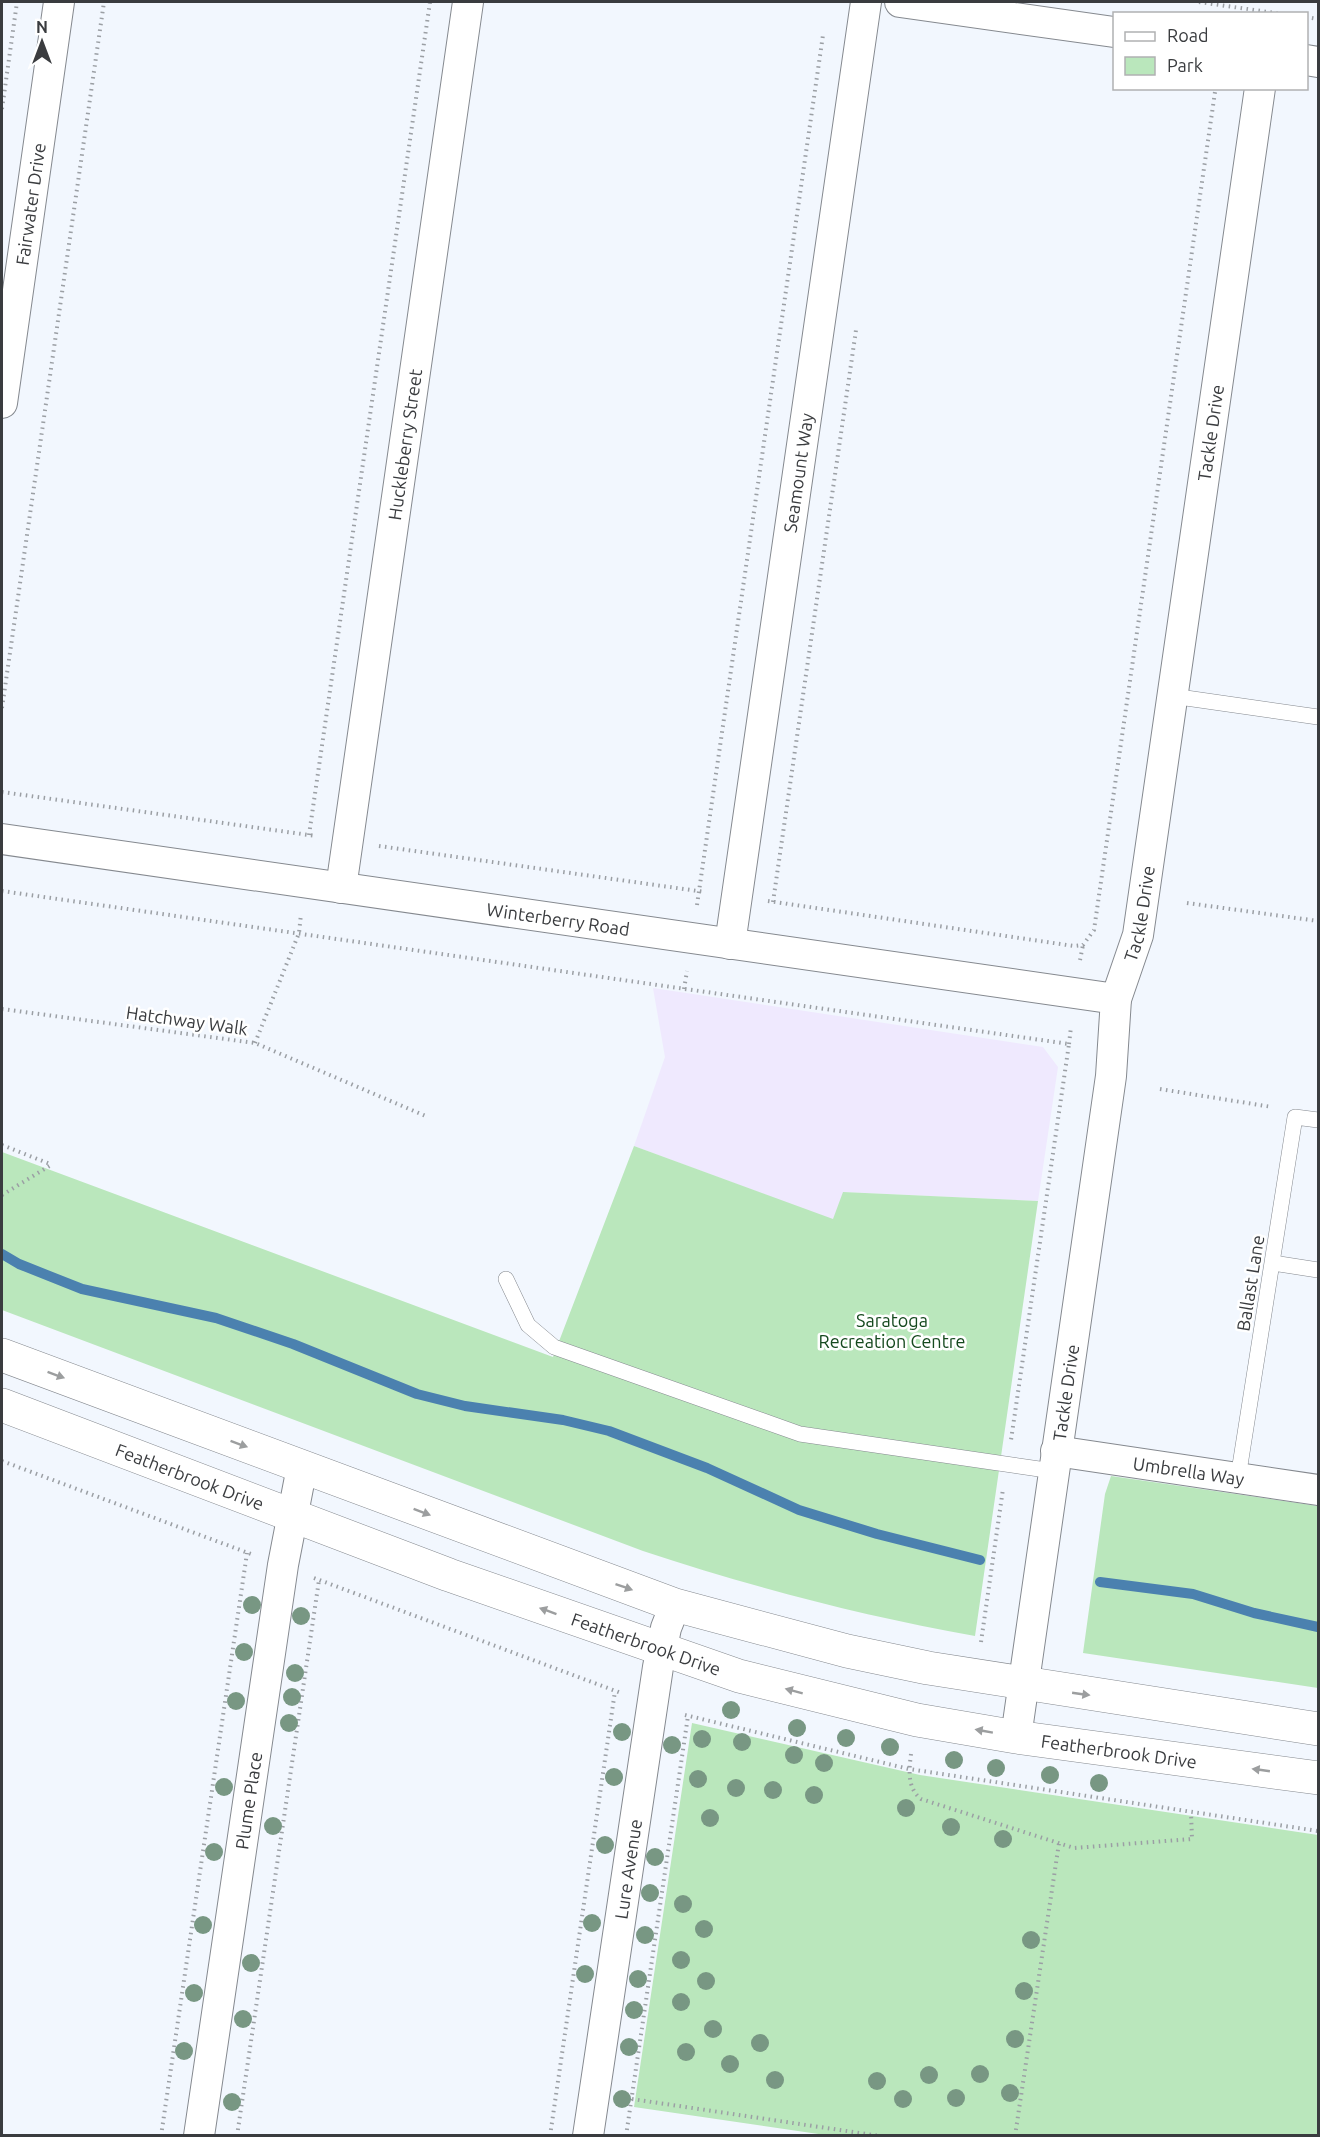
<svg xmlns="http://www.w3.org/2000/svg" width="1320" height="2137" font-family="Ubuntu,sans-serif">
<rect width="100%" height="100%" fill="#f2f7fe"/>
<path fill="#efe9fe" d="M653 988 1043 1047 1058 1067 1038 1201 844 1192 833 1220 634 1146 665 1057Z"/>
<path fill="#bae7bc" d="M634 1146 833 1219 843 1192 1038 1201 975 1636C862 1616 752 1587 643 1551L2 1310V1152L553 1357Z
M1111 1476 1318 1506V1688L1083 1653 1105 1494Z
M692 1723 920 1775 1318 1835V2135L832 2136 634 2107Z"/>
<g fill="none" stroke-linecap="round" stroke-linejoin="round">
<path stroke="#4b81af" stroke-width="10" d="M2 1254 19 1264 82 1289 216 1318 293 1344 417 1394 465 1406 563 1420 609 1431 707 1468 799 1510 877 1534 980 1560
M1100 1582 1193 1594 1254 1613 1318 1627"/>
<defs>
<path id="service" d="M1172 696 1318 717
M1273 1263 1318 1270
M506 1279 528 1325 554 1347 800 1434 1053 1471
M1238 1478 1295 1117 1318 1120"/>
<g id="minor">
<path d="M900 2 1114 32"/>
<path d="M1306 60 1318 62"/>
<path id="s1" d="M2 403 59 2"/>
<path id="s2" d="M2 839 1116 999"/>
<path id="s3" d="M341 888 468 2"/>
<path id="s4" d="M730 944 866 2"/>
<path id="s5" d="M1056 1451 1318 1490"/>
<path id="s6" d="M1016 1737 1111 1076 1116 999 1138 935 1260 88"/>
<path id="s7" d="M199 2136 283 1565 302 1467"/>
<path id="s8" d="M588 2136 658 1667 666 1628 675 1605"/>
</g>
<g id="tertiary">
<path d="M2 1355 675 1605 847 1651 928 1668 1318 1729"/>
<path id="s9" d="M2 1405 449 1575 739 1676 917 1720 1016 1737 1318 1778"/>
</g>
</defs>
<use href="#service" stroke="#85898f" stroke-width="16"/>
<use href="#minor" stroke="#85898f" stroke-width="32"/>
<use href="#tertiary" stroke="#85898f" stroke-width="34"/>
<path stroke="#9b9fa4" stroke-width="4" stroke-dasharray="1.5 4.5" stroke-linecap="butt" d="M1199 2 1282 14
M1306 17 1318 19
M2 109 17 2
M2 708 104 2
M2 792 316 836
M309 835 430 2
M379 846 705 892
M2 891 1069 1044 1011 1440
M768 901 1074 946 1083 945 1094 930 1215 92
M773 902 856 330
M1187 903 1318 921
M697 905 823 35
M1080 960 1083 945
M684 989 687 971
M2 1009 255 1043 428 1117
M255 1043 299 933 301 914
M1069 1044 1071 1027
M1160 1089 1272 1107
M2 1145 50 1164
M2 1195 51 1165
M2 1461 251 1554
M314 1578 621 1693
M981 1642 1003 1489
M685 1715 909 1769 1318 1831
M911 1754C909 1770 907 1788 921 1799L1074 1848 1192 1839 1191 1813
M632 2099 880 2136
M161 2136 247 1553
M237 2136 319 1580
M550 2136 615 1691
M626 2136 688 1716
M1015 2136 1059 1843"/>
<use href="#service" stroke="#fff" stroke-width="15"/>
<use href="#minor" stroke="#fff" stroke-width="30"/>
<use href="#tertiary" stroke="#fff" stroke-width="33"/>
</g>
<g fill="#789783">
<circle cx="252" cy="1605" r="9"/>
<circle cx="301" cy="1616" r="9"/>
<circle cx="244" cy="1652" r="9"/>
<circle cx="295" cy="1673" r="9"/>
<circle cx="292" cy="1697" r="9"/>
<circle cx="236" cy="1701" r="9"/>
<circle cx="731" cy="1710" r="9"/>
<circle cx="289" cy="1723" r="9"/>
<circle cx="797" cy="1728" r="9"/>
<circle cx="622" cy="1732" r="9"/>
<circle cx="846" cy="1738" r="9"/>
<circle cx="702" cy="1739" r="9"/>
<circle cx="742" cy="1742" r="9"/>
<circle cx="672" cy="1745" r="9"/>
<circle cx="890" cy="1747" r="9"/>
<circle cx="794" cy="1755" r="9"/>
<circle cx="954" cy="1760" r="9"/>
<circle cx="824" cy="1763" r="9"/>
<circle cx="996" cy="1768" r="9"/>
<circle cx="1050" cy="1775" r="9"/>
<circle cx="614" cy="1777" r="9"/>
<circle cx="698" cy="1779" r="9"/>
<circle cx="1099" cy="1783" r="9"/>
<circle cx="224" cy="1787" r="9"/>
<circle cx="736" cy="1788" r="9"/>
<circle cx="773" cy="1790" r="9"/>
<circle cx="814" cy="1795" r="9"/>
<circle cx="906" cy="1808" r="9"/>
<circle cx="710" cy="1818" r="9"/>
<circle cx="273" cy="1826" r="9"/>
<circle cx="951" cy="1827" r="9"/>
<circle cx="1003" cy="1839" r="9"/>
<circle cx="605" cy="1845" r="9"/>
<circle cx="214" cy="1852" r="9"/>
<circle cx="655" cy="1857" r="9"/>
<circle cx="650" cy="1893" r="9"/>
<circle cx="683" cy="1904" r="9"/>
<circle cx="592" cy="1923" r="9"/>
<circle cx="203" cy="1925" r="9"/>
<circle cx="704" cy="1929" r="9"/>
<circle cx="645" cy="1935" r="9"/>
<circle cx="1031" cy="1940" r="9"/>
<circle cx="681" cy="1960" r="9"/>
<circle cx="251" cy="1963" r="9"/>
<circle cx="585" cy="1974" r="9"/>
<circle cx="638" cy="1979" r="9"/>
<circle cx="706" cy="1981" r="9"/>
<circle cx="1024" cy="1991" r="9"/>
<circle cx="194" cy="1993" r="9"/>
<circle cx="681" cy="2002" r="9"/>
<circle cx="634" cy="2010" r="9"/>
<circle cx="243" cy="2019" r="9"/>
<circle cx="713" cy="2029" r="9"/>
<circle cx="1015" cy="2039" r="9"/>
<circle cx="760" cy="2043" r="9"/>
<circle cx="629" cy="2047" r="9"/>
<circle cx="184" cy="2051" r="9"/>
<circle cx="686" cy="2052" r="9"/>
<circle cx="730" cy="2064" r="9"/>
<circle cx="980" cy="2074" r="9"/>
<circle cx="929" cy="2075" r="9"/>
<circle cx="775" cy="2080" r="9"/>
<circle cx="877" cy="2081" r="9"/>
<circle cx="1010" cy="2093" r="9"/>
<circle cx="956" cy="2098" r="9"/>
<circle cx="622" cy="2099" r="9"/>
<circle cx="903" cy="2099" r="9"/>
<circle cx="232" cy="2102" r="9"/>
</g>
<defs><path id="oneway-solid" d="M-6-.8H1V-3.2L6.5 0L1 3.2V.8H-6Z" transform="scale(1.5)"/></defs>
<g fill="#9c9e9f">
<use href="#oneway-solid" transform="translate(56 1375) rotate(20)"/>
<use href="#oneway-solid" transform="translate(239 1444) rotate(20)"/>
<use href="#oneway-solid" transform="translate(422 1512) rotate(21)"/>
<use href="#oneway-solid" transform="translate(624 1587) rotate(19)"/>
<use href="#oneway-solid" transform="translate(548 1611) rotate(-160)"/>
<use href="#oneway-solid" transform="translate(794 1691) rotate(-165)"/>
<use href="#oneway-solid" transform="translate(1081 1694) rotate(8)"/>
<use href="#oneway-solid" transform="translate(984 1731) rotate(-170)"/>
<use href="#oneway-solid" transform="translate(1261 1770) rotate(-172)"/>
</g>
<g text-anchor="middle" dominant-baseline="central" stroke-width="5" stroke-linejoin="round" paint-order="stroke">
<g font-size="18" fill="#3a3c3f" stroke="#fff">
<text stroke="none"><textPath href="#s1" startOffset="201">Fairwater Drive</textPath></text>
<text stroke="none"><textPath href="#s6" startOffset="1320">Tackle Drive</textPath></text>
<text stroke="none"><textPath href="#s3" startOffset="448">Huckleberry Street</textPath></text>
<text stroke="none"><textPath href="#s4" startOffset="476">Seamount Way</textPath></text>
<text stroke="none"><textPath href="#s6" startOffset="834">Tackle Drive</textPath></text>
<text stroke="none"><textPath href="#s2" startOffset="562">Winterberry Road</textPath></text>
<text transform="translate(187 1020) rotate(8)">Hatchway Walk</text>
<text transform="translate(1250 1283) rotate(-81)">Ballast Lane</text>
<text stroke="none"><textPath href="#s6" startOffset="348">Tackle Drive</textPath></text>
<text stroke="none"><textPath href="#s5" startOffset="134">Umbrella Way</textPath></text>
<text stroke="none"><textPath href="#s9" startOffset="201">Featherbrook Drive</textPath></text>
<text stroke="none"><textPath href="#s9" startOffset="687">Featherbrook Drive</textPath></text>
<text stroke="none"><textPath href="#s9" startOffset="1173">Featherbrook Drive</textPath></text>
<text stroke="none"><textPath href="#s7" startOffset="339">Plume Place</textPath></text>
<text stroke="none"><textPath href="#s8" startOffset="270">Lure Avenue</textPath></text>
</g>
<g font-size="18" fill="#15491e" stroke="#fff">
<text x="892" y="1320">Saratoga<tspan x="892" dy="21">Recreation Centre</tspan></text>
</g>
</g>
<rect width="1320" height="2137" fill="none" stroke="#3a3c3f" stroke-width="6"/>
<rect x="1113" y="12" width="195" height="78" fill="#ffffff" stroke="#b0b1b2" stroke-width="1.5"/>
<rect x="1125" y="32" width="30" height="9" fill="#ffffff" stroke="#b0b1b2" stroke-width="1.5"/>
<text x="1167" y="42" font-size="18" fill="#3a3c3f">Road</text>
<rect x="1125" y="57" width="30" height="18" fill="#bae7bc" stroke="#b0b1b2" stroke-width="1.5"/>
<text x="1167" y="72" font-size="18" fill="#3a3c3f">Park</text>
<g transform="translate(42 42)" stroke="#ffffff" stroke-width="4.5" paint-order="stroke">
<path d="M0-4.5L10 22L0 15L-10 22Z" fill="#3a3c3f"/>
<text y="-9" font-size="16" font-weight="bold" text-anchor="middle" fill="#3a3c3f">N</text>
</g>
</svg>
